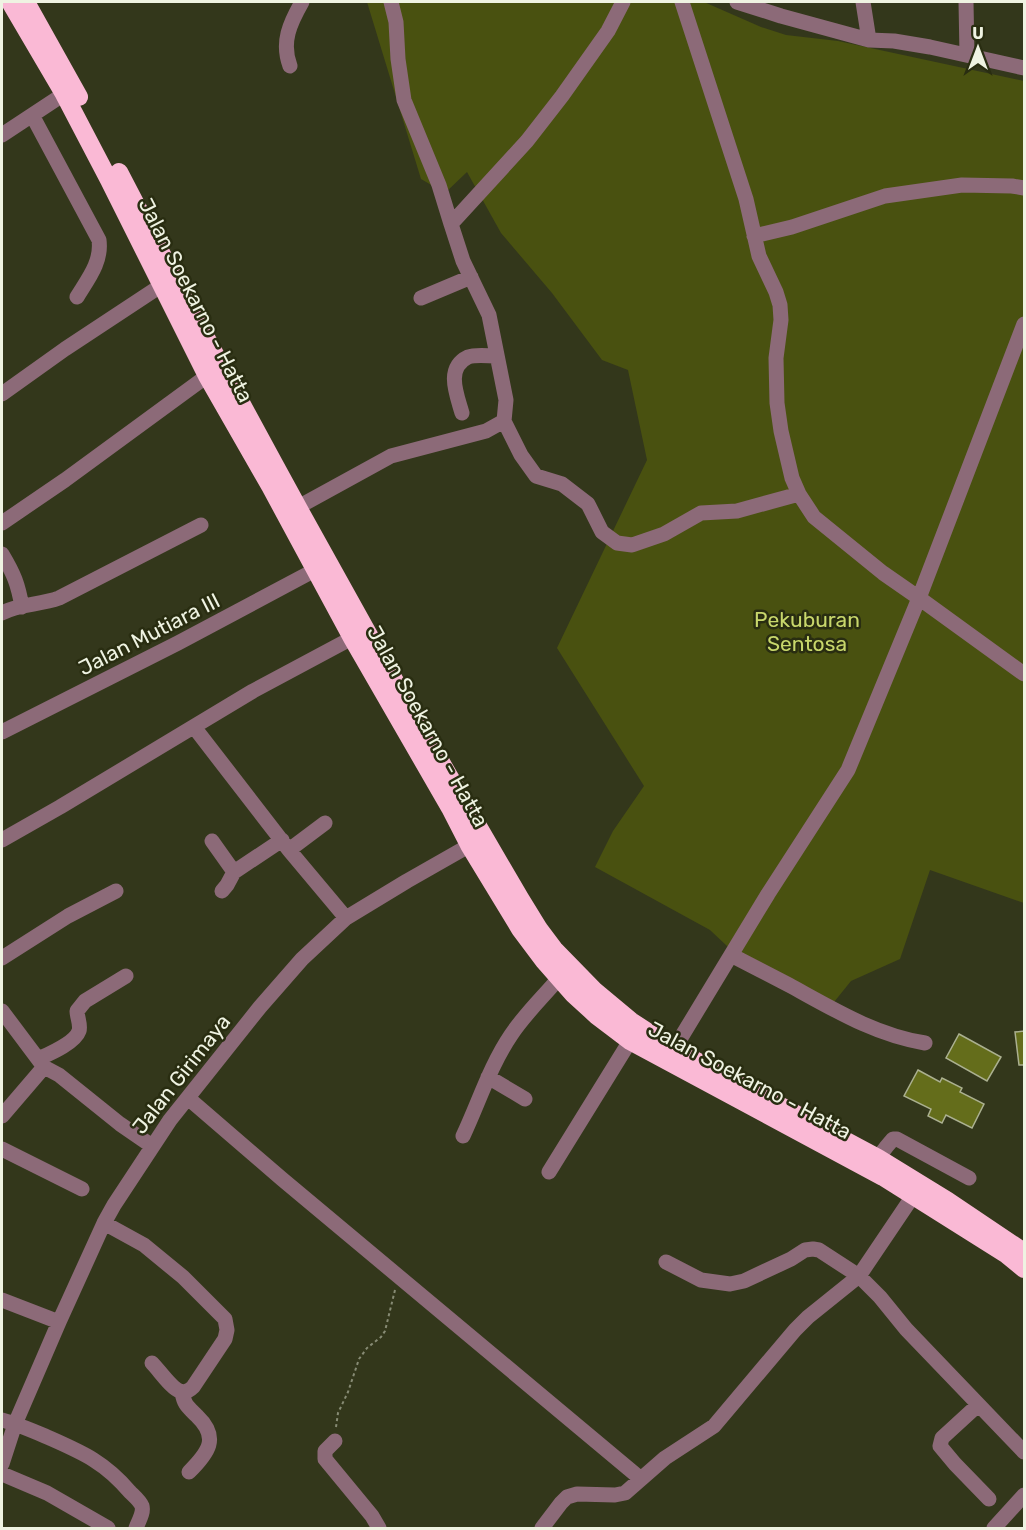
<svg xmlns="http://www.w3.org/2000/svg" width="1026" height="1530" font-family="Rubik,sans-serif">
<rect width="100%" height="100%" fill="#33371b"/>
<path fill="#495110" d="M367 2H704L761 27 786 35 838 41 1024 81V903L930 870 900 959 851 981 830 1007 727 946 710 930 595 867 613 831 644 786 557 648 647 460 628 370 602 360 552 293 501 233 467 172 445 193 421 179Z"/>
<path fill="#646d1b" stroke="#abb090" stroke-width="1.5" d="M1024 1031V1065H1019L1015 1032Z
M959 1034 1001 1057 987 1081 946 1058Z
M918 1070 940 1082 942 1078 962 1088 960 1092 984 1104 972 1128 946 1115 942 1123 928 1116 931 1109 904 1096Z"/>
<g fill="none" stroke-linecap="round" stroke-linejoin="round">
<path stroke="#878b74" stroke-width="2" stroke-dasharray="3 3" stroke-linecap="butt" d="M336 1427 338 1413 348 1392 359 1359 367 1348 381 1337 385 1331 395 1290"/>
<path stroke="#8c6a78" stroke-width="15" d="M391 2 396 22 398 59 404 100 439 185 451 224 527 141 562 96 608 31 623 2
M682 2 746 199 759 256 776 292 780 305 781 320 776 358 777 403 781 431 792 478 799 494 814 517 883 573 919 598 1024 674
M737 2 781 16 869 40 894 41 930 47 1024 68
M863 2 869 40
M966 2 967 55
M290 66C281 42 290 23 302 2
M32 115 99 240C102 262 88 279 77 297
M2 135 64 94
M754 236 792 227 885 196 962 185 1012 186 1024 188
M421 298 471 277
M2 394 65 349 162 285
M462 413C457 395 445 368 468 357 476 354 488 356 497 356
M504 421 521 455 536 476 562 484 588 504 602 532 617 543 632 545 664 534 701 513 737 511 799 494
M298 507 391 456 486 431 504 421 506 400 489 315 463 261 451 224
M2 523 65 480 207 376
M2 554C14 574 18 584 22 607
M2 613C18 604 40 605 59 598L201 525
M194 727 289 850 346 918
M2 732 178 643 315 570
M2 840 60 807 253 691 352 638
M212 841 234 872
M289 850 325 823
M222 891 227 885 234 872 282 840
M731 955C750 965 770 975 789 985 833 1009 875 1035 925 1043
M2 958 68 916 116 891
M2 1011 44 1067 59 1075 120 1124 152 1146
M674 1049 768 894 848 770 919 598 1024 324
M38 1059C49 1054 75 1043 79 1031 81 1025 77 1017 77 1011L85 1001 126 976
M488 1077 525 1099
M188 1098 282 1179 641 1479
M2 1116 44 1067
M463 1136C479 1102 490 1066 511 1035 524 1015 543 997 559 978
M2 1149 82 1189
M873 1167C878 1157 885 1148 893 1139H897L969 1178
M549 1172 630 1041
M104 1223 144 1245 183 1277 225 1319 227 1330 225 1339 193 1387C189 1391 185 1393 180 1391 172 1389 159 1370 152 1363
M666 1262 701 1280 730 1284 744 1281 791 1259 805 1250 813 1249 819 1250 859 1276 880 1297 906 1329 1024 1452
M2 1300 59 1322
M182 1392C184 1405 188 1407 197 1416 220 1438 208 1453 189 1472
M978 1405 942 1438 940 1446 955 1464 989 1499
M2 1420C17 1424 31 1430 45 1436 81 1452 104 1461 130 1492 134 1496 140 1501 142 1506 144 1513 138 1522 136 1528
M335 1441 325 1451V1459L372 1516 379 1528
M2 1464 15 1424 59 1322 104 1223 114 1205 170 1120 260 1007 302 959 346 918 407 881 479 840
M2 1474 47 1493 108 1528
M542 1528 561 1503 567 1497 577 1494 615 1495 625 1493 665 1458 714 1426 795 1330 808 1317 859 1276 919 1187
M994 1528 1024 1495"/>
<path stroke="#fab9d5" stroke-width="18" d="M10 2 64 94 109 180 207 376 270 486 352 638 450 808 469 845 520 929 544 961 573 994 597 1016 630 1041 883 1177 1007 1255 1024 1269
M26 2 79 97
M119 172C246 417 380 660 520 898L539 929 554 949 595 991 631 1021 674 1049 878 1158 948 1201 1024 1252"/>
</g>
<g text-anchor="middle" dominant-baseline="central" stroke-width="5" stroke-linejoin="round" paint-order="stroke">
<g font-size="21" fill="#eff3e2" stroke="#292d11">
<text transform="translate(196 300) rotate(63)">Jalan Soekarno - Hatta</text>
<text transform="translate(149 634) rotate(-27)">Jalan Mutiara III</text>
<text transform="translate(428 726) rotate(61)">Jalan Soekarno - Hatta</text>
<text transform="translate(181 1074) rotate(-52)">Jalan Girimaya</text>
<text transform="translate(750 1080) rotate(28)">Jalan Soekarno - Hatta</text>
</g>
<g font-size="21" fill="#c8d76b" stroke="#292d11">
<text x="807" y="619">Pekuburan<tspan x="807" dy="24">Sentosa</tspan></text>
</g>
</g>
<rect width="1026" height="1530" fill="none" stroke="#eff3e2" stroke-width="6"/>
<g transform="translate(978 48)" stroke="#292d11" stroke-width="4.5" paint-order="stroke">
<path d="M0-4.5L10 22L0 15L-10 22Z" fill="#eff3e2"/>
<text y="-9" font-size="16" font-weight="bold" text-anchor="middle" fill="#eff3e2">U</text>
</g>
</svg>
